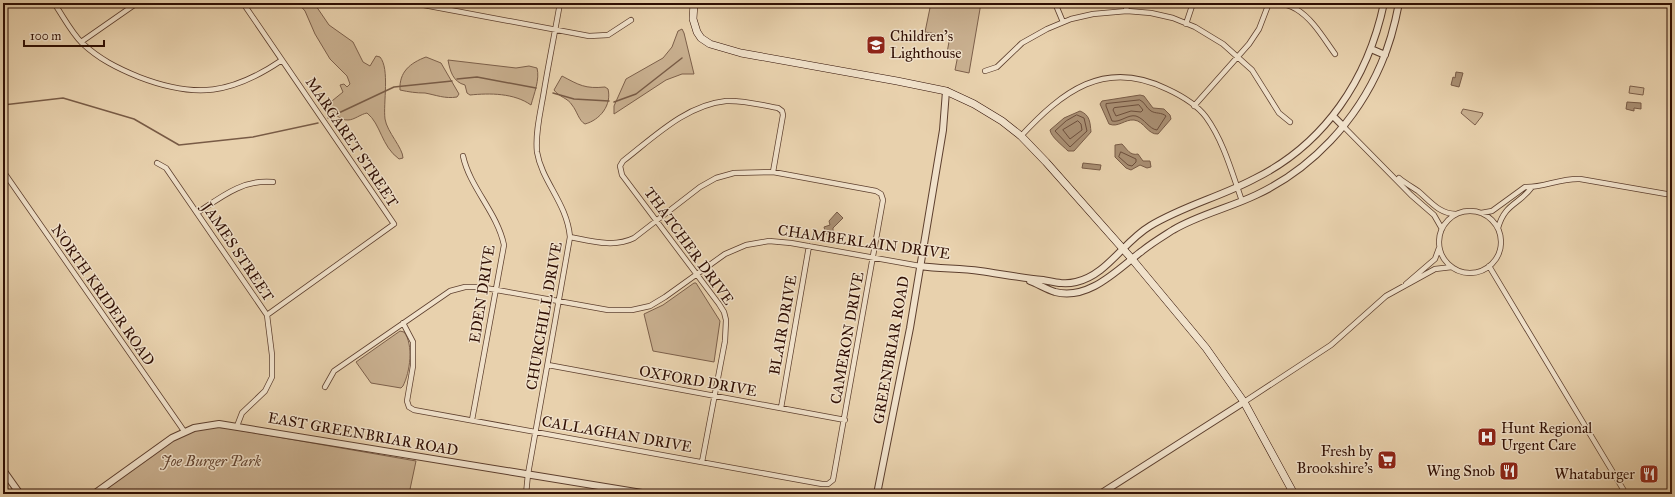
<svg xmlns="http://www.w3.org/2000/svg" width="1675" height="497" font-family="'IM FELL Great Primer',serif">
<rect width="100%" height="100%" fill="#e8d1ad"/>
<filter id="stains"><feTurbulence type="fractalNoise" baseFrequency=".005" numOctaves="4"/><feColorMatrix values="0 0 0 0 .2 0 0 0 0 .09 0 0 0 0 .02 0 0 0 .5 -.17"/></filter>
<radialGradient id="worn" r=".72"><stop offset=".6" stop-color="#630" stop-opacity="0"/><stop offset="1" stop-color="#630" stop-opacity=".3"/></radialGradient>
<path fill="#c9b090" stroke="#7c5f4a" d="M298 3H314L329 25 353 42 363 62 370 66 376 56 380 57C390 69 383 103 385 119 387 132 403 148 403 158L399 159C381 146 381 124 367 113 361 114 354 120 348 120 341 121 330 111 327 105L343 92 340 85 344 84 347 87 350 84 347 76 330 59 315 34 305 11Z
M931 3H981L969 73 955 70 958 55 947 53 950 36 925 32Z
M682 29 684 33 694 74H682L666 80 614 114V106L626 79 663 58 672 47 678 31Z
M426 57 441 63 459 94 457 97C445 99 436 95 425 93 416 93 409 92 400 90 399 72 410 63 426 57Z
M448 60 516 68 529 66 537 68C540 79 534 94 531 105 514 93 490 93 470 95L467 93 465 85C453 82 450 71 448 60Z
M562 76C579 85 585 89 605 87L608 89C612 105 600 120 585 124 579 121 577 111 572 105 568 98 559 97 554 90Z
M1630 86 1644 88 1643 95 1629 93Z
M1463 109 1483 113 1482 116 1475 125 1461 113Z
M694 283H696L720 321 714 362 653 351 644 314 663 305Z
M400 331 404 332C414 345 410 372 403 386L401 388 371 383 356 362Z
M213 427 226 428 416 461 409 494H99L173 440 192 431Z"/>
<path fill="#a98f73" stroke="#785b46" d="M1456 72 1463 73 1459 87 1451 85 1453 77 1455 78Z
M1140 95 1144 96 1153 108 1164 109 1170 115 1171 119 1158 134C1148 135 1144 121 1134 120 1125 119 1118 128 1109 124L1100 104 1102 101Z
M1627 102 1641 103V109L1634 108V111L1626 109Z
M1080 111C1090 115 1090 122 1091 132L1074 151H1068C1062 145 1051 137 1050 130L1064 118Z
M1122 144C1127 149 1130 156 1138 154L1143 161H1150L1151 167 1147 168 1140 165 1131 170 1126 168 1115 157V145Z
M1083 163 1101 165 1100 170 1082 168Z
M837 212 843 218 833 228V232L826 234 824 227 830 225 829 221Z"/>
<g fill="none" stroke-linecap="round" stroke-linejoin="round">
<path stroke="#6c4e3b" stroke-width="1" d="M1140 100C1145 102 1146 108 1151 111 1156 114 1161 112 1166 116L1157 130C1149 129 1145 119 1136 116 1128 114 1120 123 1112 121L1106 106V104Z
M1139 105 1143 110 1141 112 1131 111 1116 116 1113 110 1114 108Z
M1077 115 1084 118 1087 131 1070 147 1055 131 1066 121Z
M1078 121 1081 124 1082 130 1070 139 1063 130Z
M1121 152 1136 159V162L1132 166 1128 165 1119 157Z"/>
<path stroke="#785b46" stroke-width="1.5" d="M1663 3 1672 5
M457 79 477 77 536 88
M553 93 574 99 609 101
M614 102 636 94 682 58
M3 105 63 98 134 119 179 145 253 137 318 123
M328 118 394 87 452 81"/>
<defs>
<path id="minor" d="M54 3C63 16 71 32 82 43 99 59 117 68 139 77 196 99 232 94 282 60
M243 3 394 224 267 315
M413 3 589 36 608 35 631 20
M1055 3 1063 22
M1125 3 1127 11
M1281 3C1286 5 1292 6 1296 9 1313 19 1324 39 1335 54
M1186 24 1193 3
M81 42 137 3
M985 71 997 67 1022 43 1047 29 1071 19 1093 14 1127 11 1151 13 1173 18 1195 27 1223 44 1252 70 1279 113 1290 122
M1194 106 1249 44 1259 29 1269 3
M1344 127 1411 195 1434 215 1442 229
M1021 136C1062 92 1104 58 1167 89 1180 95 1197 105 1206 117 1224 142 1232 173 1242 201
M463 156C470 188 497 212 504 245L472 420
M157 163 166 168 267 315 272 355V377L265 391 242 413 237 426
M3 171 184 431
M1399 178C1405 183 1412 187 1418 191 1430 201 1439 214 1456 214
M1439 242a31 31 0 1 1 62 0a31 31 0 1 1-62 0Z
M197 213C221 197 243 179 273 182
M1481 213 1492 211 1525 187C1543 188 1560 178 1580 179L1672 195
M1498 228C1505 203 1519 205 1532 187
M1489 266 1626 494
M1406 284 1435 259 1439 248
M403 323 413 342V366L407 401 409 407 414 410 822 484H828L833 480 883 200 881 194 876 191 773 172 734 173 716 178 700 187 634 238C614 248 591 241 570 237
M548 365 845 420
M325 387 334 371 450 291 465 287H480L608 310H632L650 306 665 297 725 254 746 245 769 241 791 243 920 266
M1244 402 1331 345 1386 296 1435 269 1452 267
M781 408 809 246
M702 462 725 341 726 320 724 312 719 304 622 175 620 166 623 161C654 137 686 105 726 101 743 100 761 105 778 108L782 111 783 115 773 172
M526 494 528 474 570 237C567 203 542 182 537 152 535 132 541 110 544 91 549 61 555 32 560 3"/>
<path id="tertiary" d="M1371 49 1385 55
M1333 116 1344 127
M920 266C940 269 960 268 980 271 1001 274 1022 278 1043 280 1054 282 1064 285 1076 282 1107 275 1123 242 1150 226 1183 206 1220 197 1254 179 1325 144 1368 79 1384 3
M1030 281C1038 284 1046 289 1055 292 1089 301 1118 269 1142 251 1152 243 1162 237 1173 230 1198 215 1229 208 1256 195 1312 169 1357 120 1381 64 1390 44 1395 24 1399 3
M3 470 20 494
M94 494 172 438 194 428 219 424 648 494
M877 494 910 328 943 130 946 91
M1100 494 1244 402"/>
<path id="secondary" d="M694 3 693 19 697 32 701 38 710 44 741 53 897 81 946 91 974 104 1002 121 1021 136 1046 162 1132 259 1206 348 1244 402 1294 494"/>
</defs>
<use href="#minor" stroke="#5d3f2e" stroke-width="6"/>
<use href="#tertiary" stroke="#5d3f2e" stroke-width="8"/>
<use href="#secondary" stroke="#2f0e03" stroke-width="8"/>
<use href="#minor" stroke="#f0e1ca" stroke-width="4.5"/>
<use href="#tertiary" stroke="#f0e1ca" stroke-width="6"/>
<use href="#secondary" stroke="#f0e1ca" stroke-width="7"/>
</g>
<defs>
<symbol id="school-square" viewBox="-11 -11 22 22"><rect x="-9" y="-9" width="18" height="18" rx="4" fill="#8f2418" stroke="#f0e1ca"/><path d="M0-5L7-2L0 1L-7-2ZM-4 1L0 2.5L4 1V4Q0 6-4 4Z" fill="#fff"/></symbol>
<symbol id="hospital-square" viewBox="-11 -11 22 22"><rect x="-9" y="-9" width="18" height="18" rx="4" fill="#8f2418" stroke="#f0e1ca"/><path d="M-5-5h3v3.5h4V-5h3V5h-3V1.5h-4V5h-3Z" fill="#fff"/></symbol>
<symbol id="supermarket-square" viewBox="-11 -11 22 22"><rect x="-9" y="-9" width="18" height="18" rx="4" fill="#8f2418" stroke="#f0e1ca"/><path d="M-6-5.5h2.5l.6 2H6L4.5 2H-2.5L-4.4-4H-6ZM-1.5 3.2a1.3 1.3 0 1 0 .1 0ZM3 3.2a1.3 1.3 0 1 0 .1 0Z" fill="#fff"/></symbol>
<symbol id="restaurant-square" viewBox="-11 -11 22 22"><rect x="-9" y="-9" width="18" height="18" rx="4" fill="#8f2418" stroke="#f0e1ca"/><path d="M-5-6h1v4h1v-4h1v4h1v-4h1v5L-1.5 .5V6h-2V.5L-5-1ZM5-6V6H3V1.5H1.5Q1.5-4 5-6Z" fill="#fff"/></symbol>
</defs>
<g fill-rule="evenodd">
<use href="#school-square" x="865" y="34" width="22" height="22"/>
<use href="#hospital-square" x="1476" y="426" width="22" height="22"/>
<use href="#supermarket-square" x="1376" y="449" width="22" height="22"/>
<use href="#restaurant-square" x="1498" y="460" width="22" height="22"/>
<use href="#restaurant-square" x="1638" y="463" width="22" height="22"/>
</g>
<g text-anchor="middle" dominant-baseline="central" stroke-width="3" stroke-linejoin="round" paint-order="stroke">
<g font-size="15" fill="#2f0e03" stroke="#f0e1ca" text-anchor="end">
<text x="890" y="36" text-anchor="start">Children’s<tspan x="890" dy="17">Lighthouse</tspan></text>
<text x="1501" y="428" text-anchor="start">Hunt Regional<tspan x="1501" dy="17">Urgent Care</tspan></text>
<text x="1373" y="451">Fresh by<tspan x="1373" dy="17">Brookshire's</tspan></text>
<text x="1495" y="471">Wing Snob</text>
<text x="1635" y="474">Whataburger</text>
</g>
<g font-size="15" fill="#2f0e03" stroke="#f0e1ca">
<text transform="translate(352 142) rotate(56)">MARGARET STREET</text>
<text transform="translate(864 242) rotate(8)">CHAMBERLAIN DRIVE</text>
<text transform="translate(689 246) rotate(54)">THATCHER DRIVE</text>
<text transform="translate(238 252) rotate(56)">JAMES STREET</text>
<text transform="translate(482 294) rotate(-81)">EDEN DRIVE</text>
<text transform="translate(103 295) rotate(55)">NORTH KRIDER ROAD</text>
<text transform="translate(544 316) rotate(-80)">CHURCHILL DRIVE</text>
<text transform="translate(783 325) rotate(-80)">BLAIR DRIVE</text>
<text transform="translate(847 338) rotate(-80)">CAMERON DRIVE</text>
<text transform="translate(891 350) rotate(-80)">GREENBRIAR ROAD</text>
<text transform="translate(698 381) rotate(10)">OXFORD DRIVE</text>
<text transform="translate(363 434) rotate(10)">EAST GREENBRIAR ROAD</text>
<text transform="translate(617 434) rotate(10)">CALLAGHAN DRIVE</text>
</g>
<g font-size="15" font-style="italic" fill="#654734" stroke="#f0e1ca">
<text x="211" y="461">Joe Burger Park</text>
</g>
</g>
<rect width="1675" height="497" fill="none" stroke="#e8d1ad" stroke-width="16"/>
<rect x="4" y="4" width="1667" height="489" fill="none" stroke="#2f0e03" stroke-width="2"/>
<rect x="8" y="8" width="1659" height="481" fill="none" stroke="#2f0e03"/>
<path d="M24 40v6h80v-6" fill="none" stroke="#2f0e03" stroke-width="2"/>
<text x="30" y="40" font-size="12" fill="#2f0e03" stroke="#f0e1ca" stroke-width="3" paint-order="stroke">100 m</text>
<rect width="100%" height="100%" filter="url(#stains)"/>
<rect width="100%" height="100%" fill="url(#worn)"/>
</svg>
